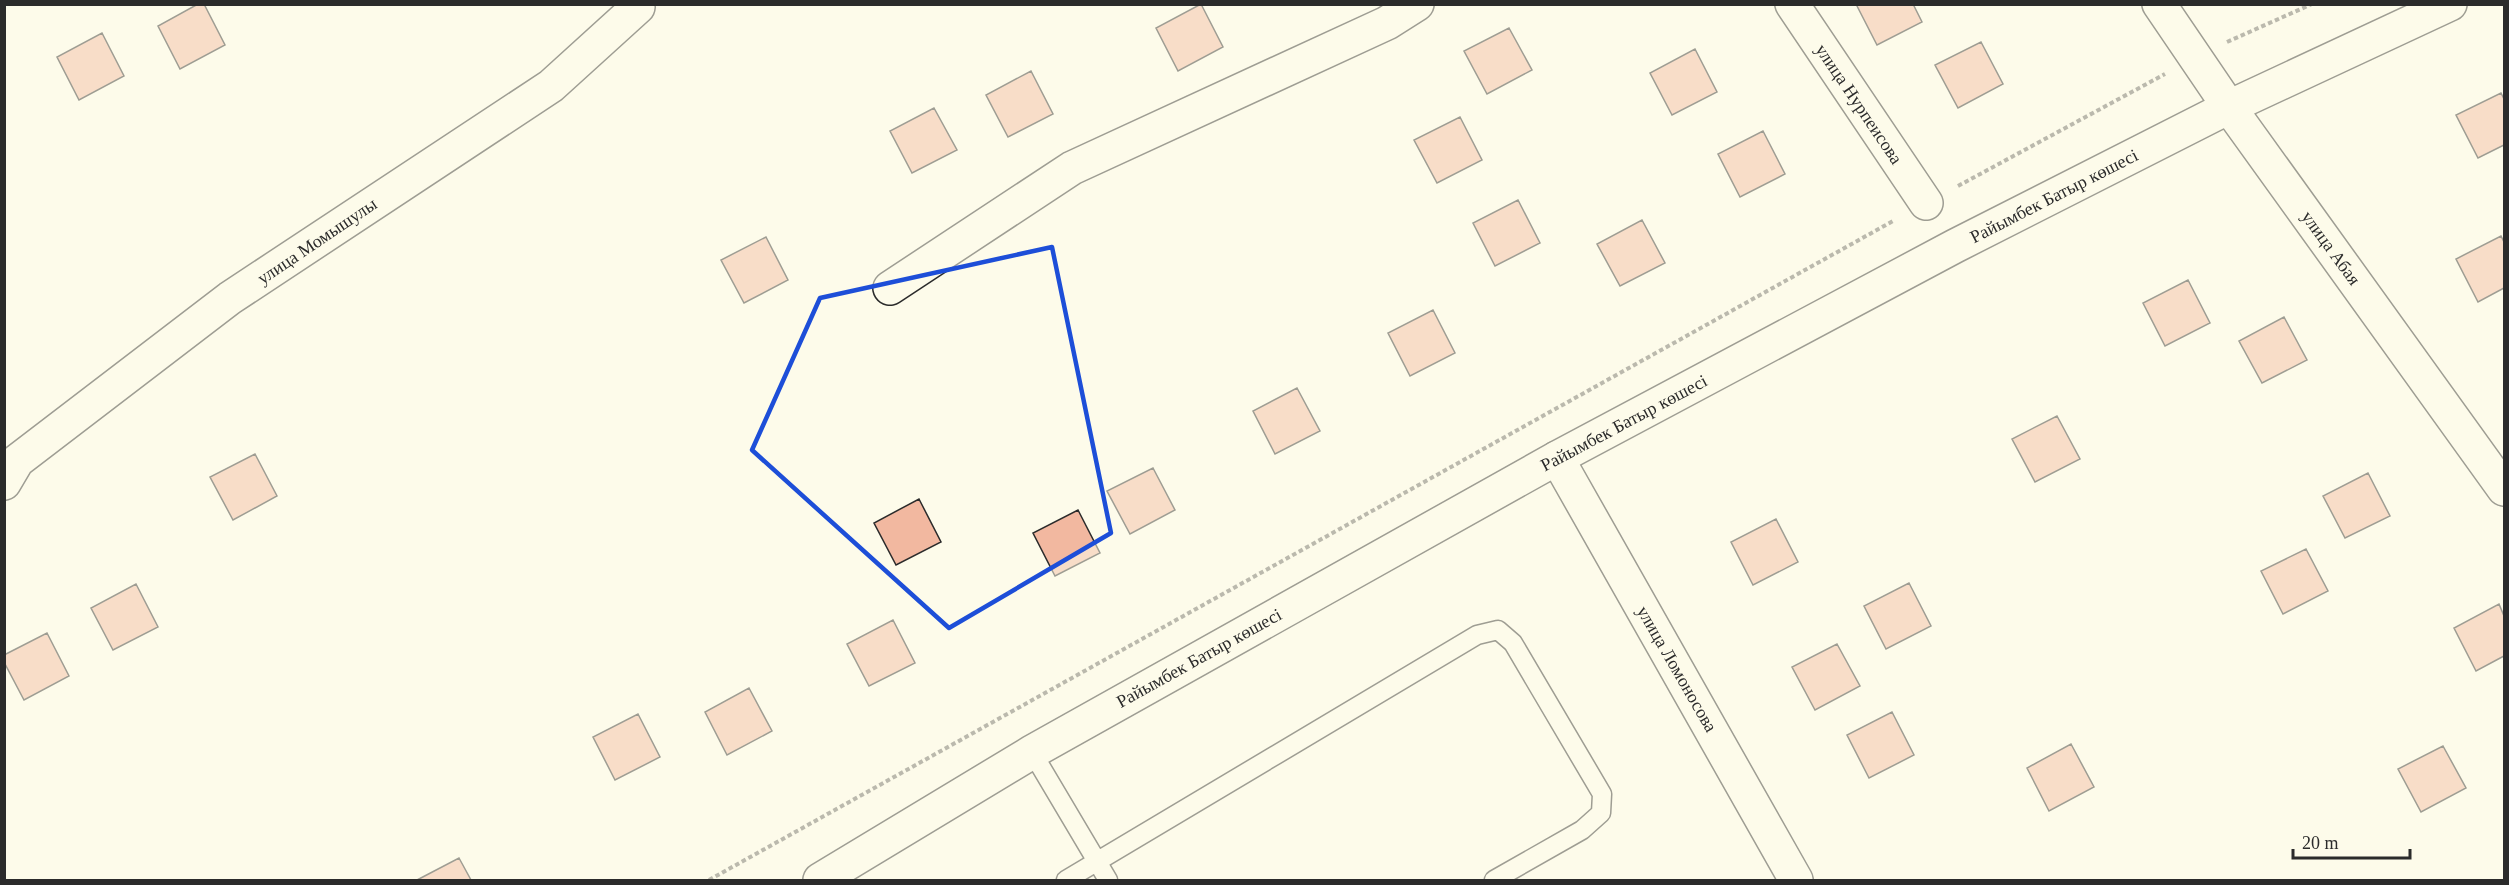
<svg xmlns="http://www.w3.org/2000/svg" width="2509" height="885" font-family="Georgia,serif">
<rect width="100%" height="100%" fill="#fdfbea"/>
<path fill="#f2b8a0" stroke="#2b2b2b" stroke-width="1.5" d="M198 4H204L225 45 180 69 158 26Z
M1201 4 1223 47 1178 71 1156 28Z
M1856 4H1913L1922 22 1877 45Z
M1509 28 1532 70 1487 94 1464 51Z
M102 33 124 76 79 100 57 57Z
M1981 42 2003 84 1958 108 1935 65Z
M1695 49 1717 92 1672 115 1650 73Z
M1031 71 1053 114 1008 137 986 95Z
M2501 93 2504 99V145L2478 158 2456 115Z
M934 108 957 150 912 173 890 131Z
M1460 117 1482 160 1437 183 1414 140Z
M1763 131 1785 174 1740 197 1718 154Z
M1518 200 1540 243 1495 266 1473 223Z
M1642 220 1665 263 1620 286 1597 244Z
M2501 236 2504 242V288L2478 302 2456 259Z
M766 237 788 280 744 303 721 260Z
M2188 280 2210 323 2165 346 2143 303Z
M1433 310 1455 353 1410 376 1388 333Z
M2284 317 2307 360 2262 383 2239 341Z
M1297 388 1320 431 1275 454 1253 411Z
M2057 416 2080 459 2035 482 2012 439Z
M255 454 277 496 233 520 210 477Z
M1153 468 1175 510 1130 534 1107 491Z
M2368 473 2390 516 2345 538 2323 496Z
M919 499 941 542 896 565 874 523Z
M1078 510 1100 553 1055 576 1033 533Z
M1776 519 1798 562 1753 585 1731 542Z
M2306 549 2328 591 2283 614 2261 571Z
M1909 583 1931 626 1886 649 1864 606Z
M136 584 158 627 113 650 91 608Z
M2499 604 2504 616V656L2476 671 2454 628Z
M893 620 915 663 869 686 847 644Z
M47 633 69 676 24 700 4 662V655Z
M1837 644 1860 686 1815 710 1792 667Z
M749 688 772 731 727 755 705 712Z
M1892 712 1914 755 1869 778 1847 735Z
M638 714 660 757 615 780 593 737Z
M2071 744 2094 787 2049 811 2027 768Z
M2443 746 2466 788 2421 812 2398 769Z
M459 858 471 880H417Z"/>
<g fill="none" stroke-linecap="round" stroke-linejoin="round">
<defs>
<path id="service" d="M1032 752 1108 880
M1066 880 1477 635 1498 630 1513 643 1602 794 1601 813 1582 830 1494 880"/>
<path id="minor" d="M1792 4 1926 203
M2159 4 2229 107 2504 489
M890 288 1072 168 1387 23 1417 4
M1557 458 1796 880
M4 483 17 461 230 298 551 86 638 7"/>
<path id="primary" d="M820 880 1032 752 1557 458 1955 246 2229 107 2450 4"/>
</defs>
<use href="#service" stroke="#2b2b2b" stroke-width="21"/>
<use href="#minor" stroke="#2b2b2b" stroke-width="36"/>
<use href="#primary" stroke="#2b2b2b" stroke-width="36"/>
<path stroke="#6a6964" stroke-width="4" stroke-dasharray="4.5 3" stroke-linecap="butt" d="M2227 42 2312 4
M1958 186 2165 74
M709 880 1893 221"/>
<use href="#service" stroke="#fdfbea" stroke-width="18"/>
<use href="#minor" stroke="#fdfbea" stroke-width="33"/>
<use href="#primary" stroke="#fdfbea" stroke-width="33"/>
</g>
<path d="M0 0H2509V885H0ZM1052 247 1111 533 949 628 752 450 820 298Z" fill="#fdfbea" fill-opacity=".55" fill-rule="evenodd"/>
<path fill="none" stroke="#1d4ed8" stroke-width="4.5" stroke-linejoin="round" d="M1052 247 1111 533 949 628 752 450 820 298Z"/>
<g text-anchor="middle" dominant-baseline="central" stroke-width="4.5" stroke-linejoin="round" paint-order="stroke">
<g font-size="18" fill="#2b2b2b" stroke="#fdfbea">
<text transform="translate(1859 104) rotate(56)">улица Нурпеисова</text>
<text transform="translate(2054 196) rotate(-27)">Райымбек Батыр көшесі</text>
<text transform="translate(317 241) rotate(-34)">улица Момышулы</text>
<text transform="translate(2331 248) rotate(54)">улица Абая</text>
<text transform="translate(1624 423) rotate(-28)">Райымбек Батыр көшесі</text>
<text transform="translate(1199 658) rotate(-29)">Райымбек Батыр көшесі</text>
<text transform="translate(1677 669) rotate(60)">улица Ломоносова</text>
</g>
</g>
<rect width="2509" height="885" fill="none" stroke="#2b2b2b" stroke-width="12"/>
<path d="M2293 849v9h117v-9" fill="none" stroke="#2b2b2b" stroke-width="3"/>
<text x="2302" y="849" font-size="18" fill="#2b2b2b" stroke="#fdfbea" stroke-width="4.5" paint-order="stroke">20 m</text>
</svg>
